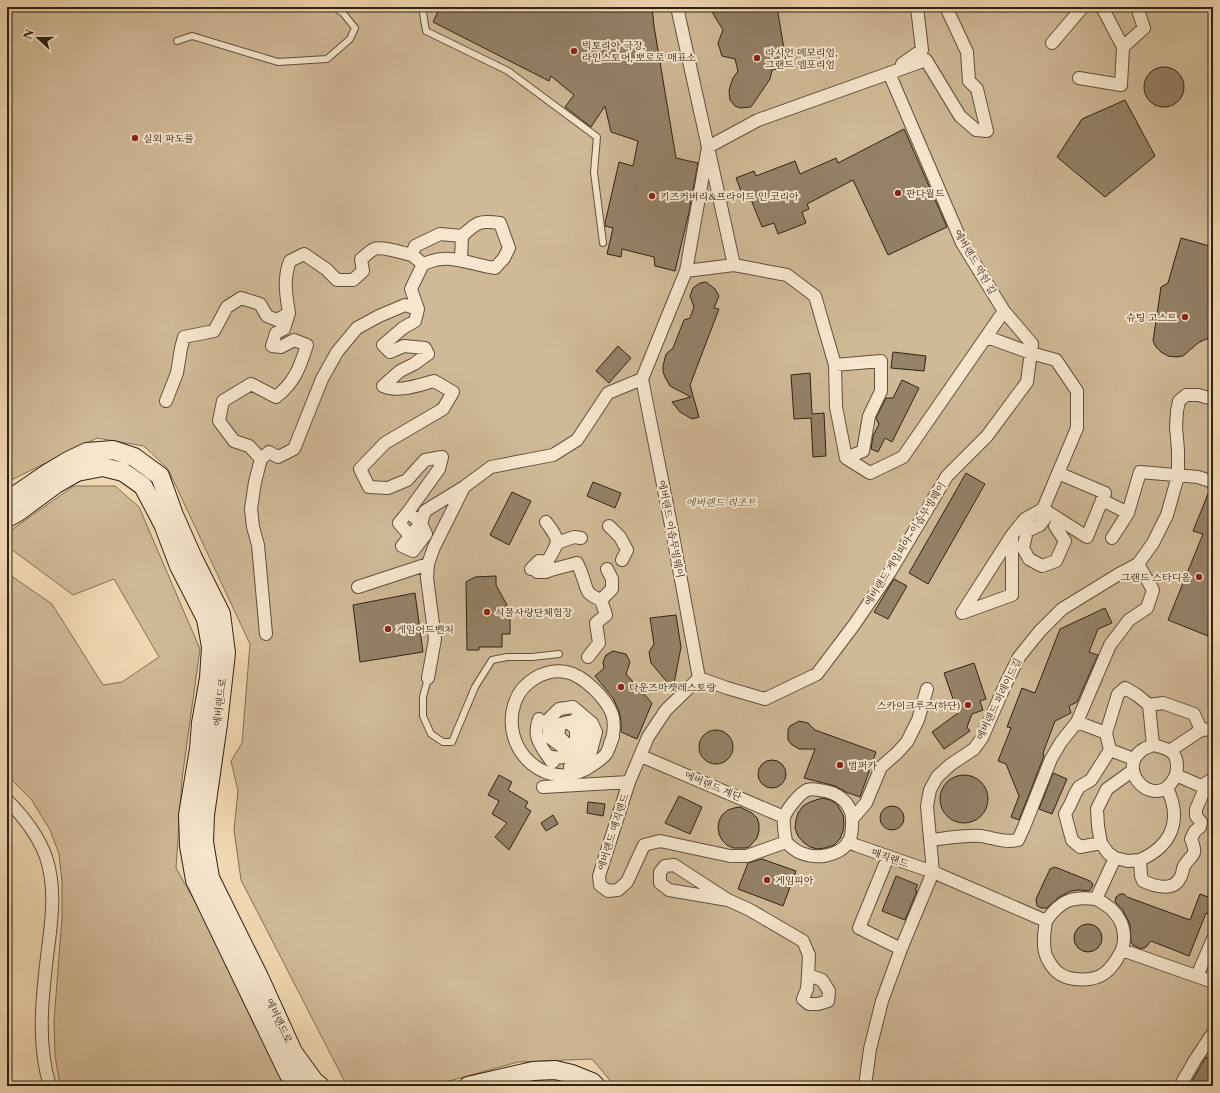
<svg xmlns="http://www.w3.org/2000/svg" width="1220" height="1093" font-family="'Libre Caslon Text','Noto Serif KR',serif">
<rect width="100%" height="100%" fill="#f1d8b2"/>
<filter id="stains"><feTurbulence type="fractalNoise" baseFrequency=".005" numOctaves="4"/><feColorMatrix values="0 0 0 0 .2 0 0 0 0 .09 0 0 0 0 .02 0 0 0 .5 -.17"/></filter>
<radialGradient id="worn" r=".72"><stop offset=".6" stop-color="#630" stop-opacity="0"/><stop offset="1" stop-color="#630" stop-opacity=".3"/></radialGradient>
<path fill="#d0b997" stroke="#806e56" d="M7 7H1213V1086H615L592 1059 518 1062 431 1086H347L241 880 234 830 238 791 231 761 242 743 250 644 168 469 144 446 97 438 7 482Z
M74 486H115L139 507 200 649 182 779 176 868 266 1028 287 1086H61L60 1085 55 1056 54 1021 62 918V882L59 854 50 830 31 799 7 775V573L52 604 103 685 122 682 159 657 114 579 73 595 7 546V533Z"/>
<path fill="#948167" stroke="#2f2215" d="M440 7H652L654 26 676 158 698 163 689 212 675 271 655 266 654 257 622 249 621 257 607 254 613 228 605 226V223L619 162 633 166 638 141 611 132 605 106 591 127 565 107 574 95 551 76 549 81 433 22Z
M709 7H777L787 67 772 70 770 79 751 107 740 108 735 106 730 100 729 90 733 78 738 71 735 59 722 56 718 43 723 30Z
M1144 87a20 20 0 1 1 40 0a20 20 0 1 1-40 0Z
M1125 100 1155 156 1105 197 1057 157 1082 119Z
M904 129 947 227 888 255 853 180 807 204 809 209 802 212 806 223 778 234 774 223 762 227 748 192 742 194 736 178 754 171 756 176 795 161 800 174 836 158 838 163Z
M1181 238 1213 247V339H1206L1198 343 1183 356 1176 357 1168 356 1161 352 1156 347 1153 341 1161 287 1168 283Z
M706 282 715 289 719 296 714 308 719 309 690 385 699 417 692 419 680 412 672 402 691 397 670 386 665 377 663 372V366L666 354 673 348 684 320 690 318 694 307 690 296 693 288 700 283Z
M618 346 631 358 609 383 596 371Z
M893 352 926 356 924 371 891 368Z
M810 373 812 414 824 413 826 456 813 457 811 418 794 419 791 375Z
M902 380 919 388 892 442 885 438 878 452 871 449 873 436 879 424 876 418 886 398H893Z
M966 473 985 484 928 584 909 573Z
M593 482 621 493 615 508 587 496Z
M1210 489H1213V638L1168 620 1203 534 1193 531Z
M512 492 531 501 509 545 490 535Z
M496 576V585L507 605 504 607 510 617V634H502V647H479V650H467L466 582 475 577Z
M894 579 907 586 888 619 874 612Z
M415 593 423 652 360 662 353 605Z
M1105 608 1112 623 1098 629 1089 652 1098 655 1077 702 1069 706 1071 713 1055 721 1043 753 1044 756 1019 820 1011 817 1019 796 1006 764 998 761 1011 728 1007 727 1022 688 1035 693 1060 629Z
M676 615 681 647 673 689 651 663 649 652 654 644 650 618Z
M613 651 626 654 630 662 626 674 652 703 637 739 621 732V720L619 711 613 698 595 676 604 668 603 662 606 655Z
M974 663 986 699 980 701 983 710 972 714 967 727 970 731 944 749 932 732 958 713 944 673Z
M799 721 808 723 815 730 876 752 860 797 846 792 835 786 804 778 815 749H799L791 744 788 740V730L790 726Z
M699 747a17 17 0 1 1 34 0a17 17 0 1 1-34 0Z
M758 774a14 14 0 1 1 28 0a14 14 0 1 1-28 0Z
M1053 773 1067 779 1052 814 1039 809Z
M940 799a24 24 0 1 1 48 0a24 24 0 1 1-48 0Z
M499 775 512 782 508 790 528 802 525 807 531 811 509 850 495 837 507 823 492 814 499 801 488 795Z
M679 796 702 807 690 834 665 823Z
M822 798 830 800 837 804 843 815 844 824 843 831 840 839 834 845 825 848 817 849 810 847 803 842 798 836 795 828 796 820 798 813 803 806 810 802Z
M588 802 605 804 603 816 587 813Z
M880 818a12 12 0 1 1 24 0a12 12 0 1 1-24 0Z
M740 807 752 813 757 818 759 824V831L757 838 749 847 746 848H733L727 845 722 840 719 834 718 827 719 821 722 815 728 810 734 808Z
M553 815 558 824 546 831 541 823Z
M762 859 796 871 783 906 738 889 748 863Z
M1055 867 1090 881 1093 884 1092 887 1089 891 1079 890 1071 891 1059 897 1047 908H1041L1037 906 1036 899 1050 869Z
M896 876 918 885 915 890 917 891 905 920 882 911Z
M1120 894H1124L1127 897 1190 920 1200 894 1213 899V916L1206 913 1189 956 1151 941 1146 947 1141 949 1133 945 1131 942 1130 925 1127 918 1122 909 1115 902 1116 897Z
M1074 938a14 14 0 1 1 28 0a14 14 0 1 1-28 0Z
M1206 1057 1213 1060V1068L1206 1086H1189Z"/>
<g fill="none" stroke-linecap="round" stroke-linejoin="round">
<defs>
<path id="lane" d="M422 7 426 31 508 71 597 137 594 172 603 243
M177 41 192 36 278 62 327 59 350 39 355 28 343 13 334 7
M428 678 423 697V716L431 734 443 742H452L475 687 492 660 507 657H532L559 654"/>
<path id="street" d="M1102 7 1123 47
M1052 43 1081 9 1080 7
M902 64 922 50 917 7
M1079 78 1121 85 1123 47 1144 28 1137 7
M461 260 462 236
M686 271 734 265
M418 309 411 289 423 264C429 262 436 259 442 259 456 257 479 266 495 268L504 258 509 248 500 223C479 220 477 222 462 236L440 234 415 246 412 255 423 264
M987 337 1031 353 1056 360 1077 391V428L1043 509 1025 519 1012 535 962 613 1012 595V535
M835 365 881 361V391L869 416 863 451 846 458 836 407 835 365 815 296 787 275 734 265 708 147 758 120 926 60 960 116 976 130 987 131 977 89 969 81 967 52 946 7
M642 379 671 525 699 678
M1213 399 1198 395H1186L1179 401 1177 411 1176 427 1178 450V476L1167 515 1153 543 1138 564 1119 574 1062 609 1040 631 1019 657 1006 683 982 738 974 749 950 765 937 777 930 790 927 806 933 872 1046 921C1044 933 1042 947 1047 958 1049 962 1053 968 1056 971 1068 982 1093 982 1105 973 1113 967 1117 959 1122 950L1213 982
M166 401 177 373 181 348 184 337 214 331 227 307 241 298 260 304 267 316 277 320 289 313C286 294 283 279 290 261L304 254 326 269 337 280H353L363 271 361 259C365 256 370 251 374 249 382 246 403 253 412 255
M846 458 870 473 903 457 1004 311 962 243 889 73
M261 459 249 446 234 441 219 421 223 401 251 384 276 397C295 382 300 367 307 345L294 340 281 347 272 346 276 333 284 329 289 313
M1102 500 1128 513 1112 538
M1043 509 1087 537 1105 493 1058 473
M1049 513 1040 525 1027 531 1023 548 1029 559 1042 566 1056 561 1065 541 1055 526
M1128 513 1140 472 1198 477 1213 482
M546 522C561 542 559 541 547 562
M609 526 620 537 627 550 622 560
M410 536 399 523 408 512 421 523 402 546 413 551 426 534 421 523 425 511 464 487
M557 543 574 537 581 538
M531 569 539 561 547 562 551 570 546 572H537
M551 570 577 563C579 567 581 571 582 575 588 590 584 593 601 600L606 615 596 623 599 643 588 657
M358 587 428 564
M601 600 612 589V579L607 569
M266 634 258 545 253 527 251 509 255 482 261 459 269 452 278 457 294 449 322 379 337 352 357 328 379 316 405 305 418 309 415 321 403 328 383 345 390 352 404 346 425 348 428 354 414 364 400 371 383 386C399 393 418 385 434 381L453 392 443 409 385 443 360 469 369 487 388 488 407 480 425 460 442 457 439 469 408 512
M428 678 435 639 427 578 428 564 434 547 464 487 491 467 553 455 577 440 608 393 642 379 686 271 708 147 677 7
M699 678 666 710 648 737 629 782 599 876 600 885 608 891 618 890 627 882 644 845 660 841 730 856H747L786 842C785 834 783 826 784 818 786 810 799 794 807 790 810 789 815 789 819 790 839 792 854 804 852 825 852 831 851 838 848 843 837 857 816 859 801 853 795 851 790 846 786 842
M699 678 727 688 765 699 817 674 854 625 890 572 947 476 987 436 1027 382 1032 344 1004 311
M1149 705 1163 703 1194 714 1201 730 1213 729
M539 719C532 737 541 746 551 761L553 762
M1077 722 1106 733
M610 743C614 736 615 722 612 714 606 698 583 675 566 672 545 668 522 682 515 702 498 751 550 797 594 764 598 761 603 758 606 754 609 749 611 742 613 737
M1153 745C1149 747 1144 748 1141 751 1119 769 1146 801 1166 788 1171 785 1174 779 1176 775
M1153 745C1172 749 1180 754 1176 775L1201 786 1213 779
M569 746 558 736 560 724 568 722 576 729V741L565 749 549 737V719L559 709 573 707 592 723 596 732 590 755 570 767
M1110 750 1106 733 1118 694 1125 688 1137 695 1149 705 1153 745
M1171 750 1201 730
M548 756C560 759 569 757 581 752L587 735 583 728 574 720
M641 756 784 817
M1132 771 1107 789 1097 809 1098 826 1101 843 1108 853 1115 858 1128 861 1140 860
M543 787 629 782
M1167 788C1182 819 1173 845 1140 860L1141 876 1143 881C1154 886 1173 892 1180 878 1183 874 1182 870 1184 866 1193 852 1198 857 1191 839L1195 831 1200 827 1201 822 1196 816V809L1204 791
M7 800C24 817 38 835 46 857 57 890 51 924 47 957 42 999 37 1045 50 1086
M853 818 866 803 881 767 897 753 907 742 918 720 927 689
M931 840C948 838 964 835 981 836 994 838 1005 843 1018 840L1024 827 1051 759 1061 742 1077 722 1110 645 1129 620 1147 608 1153 590 1138 564
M848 842 858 846 933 872 901 949 882 1001 870 1049 865 1086
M1101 843 1080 847 1072 840 1065 814 1070 805 1075 794 1079 787 1091 780 1110 750 1134 759
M888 857 859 928 901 949
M1096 899C1117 909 1129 927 1122 950
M728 900 669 890 660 883V872L665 866 674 865 728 900 750 910 803 941 809 955 808 975 822 980 829 991 828 1001 818 1004H809L803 999 807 989 808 975
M1046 921C1060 901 1071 896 1096 899L1115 858
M1197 976 1213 939
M1180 1086 1195 1060 1213 1033"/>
<path id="secondary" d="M7 501 48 473 68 461 87 452 113 450 134 457 160 476 174 515 193 558 221 614 226 653 218 724 205 815 204 842 210 878 260 979 293 1052 314 1081 320 1086
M7 518 18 512 56 484 77 472 103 467 123 472 143 486 163 524 179 566 206 619 211 647 209 678 201 723 199 749 188 815 189 846 195 880 288 1073 296 1086
M468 1086 533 1071 555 1070 572 1074 592 1082 596 1086"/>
</defs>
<use href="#lane" stroke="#60503c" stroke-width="8"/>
<use href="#street" stroke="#60503c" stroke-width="14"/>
<use href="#secondary" stroke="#2f2215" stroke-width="20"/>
<use href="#lane" stroke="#f6e6cd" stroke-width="6"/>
<use href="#street" stroke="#f6e6cd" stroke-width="12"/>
<use href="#secondary" stroke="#f6e6cd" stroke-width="18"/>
</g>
<g fill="#8f2418" stroke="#f6e6cd" stroke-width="1.5">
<circle cx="574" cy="51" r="4"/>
<circle cx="757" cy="58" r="4"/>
<circle cx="135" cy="138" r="4"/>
<circle cx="898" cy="193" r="4"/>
<circle cx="652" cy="196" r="4"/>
<circle cx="1185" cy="317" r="4"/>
<circle cx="1199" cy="577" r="4"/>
<circle cx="487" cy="612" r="4"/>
<circle cx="388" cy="629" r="4"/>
<circle cx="621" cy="687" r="4"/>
<circle cx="968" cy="705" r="4"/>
<circle cx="840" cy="765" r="4"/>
<circle cx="767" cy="880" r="4"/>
</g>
<g text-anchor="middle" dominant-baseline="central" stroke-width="4" stroke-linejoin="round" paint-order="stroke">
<g font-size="10" fill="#2f2215" stroke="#f6e6cd" text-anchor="start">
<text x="582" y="45">빅토리아 극장,<tspan x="582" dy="12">라인스토어, 뽀로로 매표소</tspan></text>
<text x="765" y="52">라시언 메모리엄,<tspan x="765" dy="12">그랜드 엠포리엄</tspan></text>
<text x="143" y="138">실외 파도풀</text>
<text x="906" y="193">판다월드</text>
<text x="660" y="196">키즈커버리&amp;프라이드 인 코리아</text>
<text x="1177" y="317" text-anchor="end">슈팅 고스트</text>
<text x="1191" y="577" text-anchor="end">그랜드 스타디움</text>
<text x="495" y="612">식물사랑단체험장</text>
<text x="396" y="629">게임어드벤처</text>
<text x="629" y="687">타운즈마켓레스토랑</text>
<text x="960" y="705" text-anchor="end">스카이크루즈(하단)</text>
<text x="848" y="765">범퍼카</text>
<text x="775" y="880">게임피아</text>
</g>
<g font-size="10" fill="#2f2215" stroke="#f6e6cd">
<text transform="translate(975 262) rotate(60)">에버랜드 막힌 길</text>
<text transform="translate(671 529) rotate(79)">에버랜드 이솝무빙웨이</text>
<text transform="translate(905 544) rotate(-58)">에버랜드 게임피아~이솝무빙웨이</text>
<text transform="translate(999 699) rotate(-64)">에버랜드 퍼레이드길</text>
<text transform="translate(220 702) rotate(-83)">에버랜드로</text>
<text transform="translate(713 786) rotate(23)">에버랜드 계단</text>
<text transform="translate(613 832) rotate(-72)">에버랜드 매직랜드</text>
<text transform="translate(890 858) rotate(19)">매직랜드</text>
<text transform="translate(279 1021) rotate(65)">에버랜드로</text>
</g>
<g font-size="10" font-style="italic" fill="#574836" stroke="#f6e6cd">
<text x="721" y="502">에버랜드 리조트</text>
</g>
</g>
<rect width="1220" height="1093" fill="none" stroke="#f1d8b2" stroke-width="24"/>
<rect x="8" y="8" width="1204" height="1077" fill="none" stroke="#2f2215" stroke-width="2"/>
<rect x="12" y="12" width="1196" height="1069" fill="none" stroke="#2f2215"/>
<g transform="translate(38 38) rotate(291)" stroke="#f6e6cd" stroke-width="3" paint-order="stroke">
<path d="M0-3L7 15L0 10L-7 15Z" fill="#2f2215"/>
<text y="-6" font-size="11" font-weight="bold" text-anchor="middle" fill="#2f2215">N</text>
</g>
<rect width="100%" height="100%" filter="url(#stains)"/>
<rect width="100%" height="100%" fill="url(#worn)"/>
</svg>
